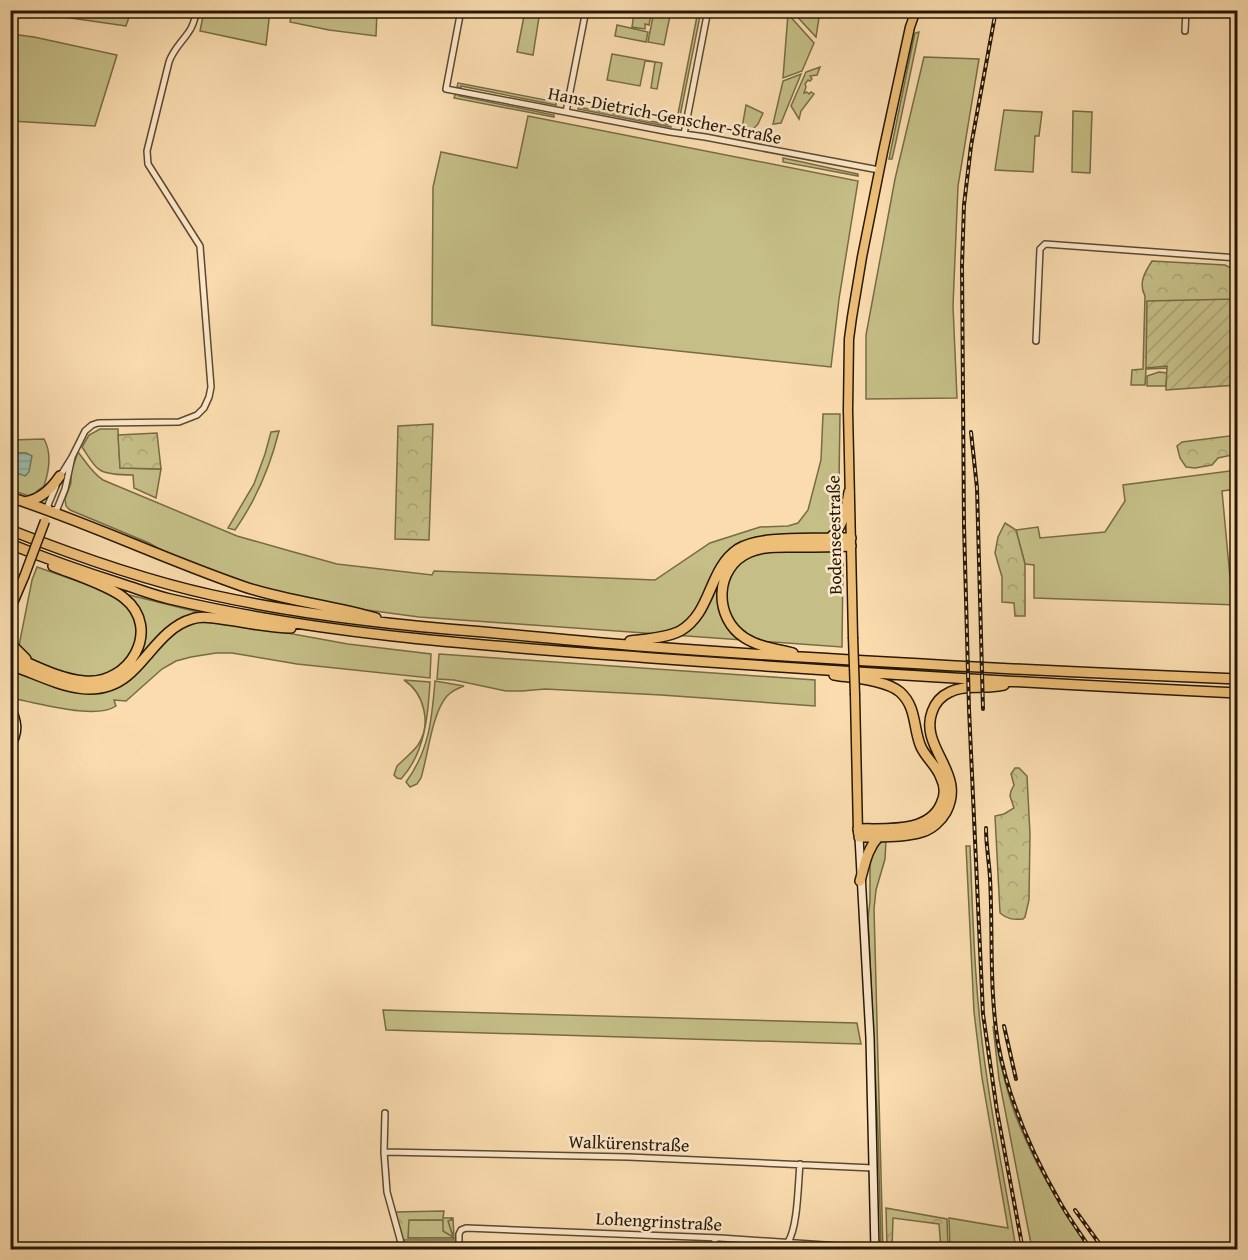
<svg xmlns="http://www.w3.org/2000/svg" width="1248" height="1260" font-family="'Gentium Book Plus',serif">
<defs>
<pattern id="forest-crowns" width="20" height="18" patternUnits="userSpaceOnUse" patternTransform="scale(1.5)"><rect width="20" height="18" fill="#c5be86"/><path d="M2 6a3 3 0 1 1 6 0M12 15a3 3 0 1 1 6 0" fill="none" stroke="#a9a372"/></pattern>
<pattern id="garden-furrows" width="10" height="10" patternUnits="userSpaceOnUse" patternTransform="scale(1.5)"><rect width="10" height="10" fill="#c5be86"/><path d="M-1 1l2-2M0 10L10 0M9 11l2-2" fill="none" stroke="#a9a372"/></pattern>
<pattern id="water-rules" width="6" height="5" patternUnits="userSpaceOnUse" patternTransform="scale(1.5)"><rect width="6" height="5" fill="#9ebcab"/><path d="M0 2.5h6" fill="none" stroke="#88a192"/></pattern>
</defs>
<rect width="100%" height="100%" fill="#fadcaf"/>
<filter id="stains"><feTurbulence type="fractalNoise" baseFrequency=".00333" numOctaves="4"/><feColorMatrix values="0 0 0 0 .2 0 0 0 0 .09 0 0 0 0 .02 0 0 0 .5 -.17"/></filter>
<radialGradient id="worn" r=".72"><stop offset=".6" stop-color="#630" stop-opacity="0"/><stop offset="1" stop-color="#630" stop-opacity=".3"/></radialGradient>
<path fill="#c5be86" stroke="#766b45" stroke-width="1.5" d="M58 11V10L131 11 126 26 57 16Z
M204 11H270L266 45 200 31Z
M292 11H377L376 36 329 30 290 22Z
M499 11H540L533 55 517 52 524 16Z
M654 11H671L664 45 648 42Z
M698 11H701L680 116 682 117 681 120H678L677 119Z
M792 11H820L816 37Z
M634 13 651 14 649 25 645 24V29L632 27Z
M788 14 814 43 802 71 783 78Z
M617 25 648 32 646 42 615 36Z
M919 32 895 146 892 159H889L913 42 915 33Z
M11 34 34 37 117 55 95 126 11 121V178Z
M612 54 662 63 657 89 651 88 655 62 645 61 640 86 607 80Z
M924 57 979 59 958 186 953 306 957 398 866 399V335L895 179Z
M820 67 817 75 810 76 812 79 810 81 808 80 805 84 806 87 804 93 807 92 809 94 811 92 814 94 801 111 799 119 791 106 806 72Z
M801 74 781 123 773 124 783 81Z
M458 83 556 102V105L461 86V88L457 87Z
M459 94V96L554 115V117L454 98 455 95Z
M746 105 763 113 758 124 752 130 742 128Z
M579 107 671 125V127L578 109Z
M1004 110 1042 112 1039 136H1035L1033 172 995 170Z
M1073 111 1092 112 1090 173 1072 172Z
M528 116 858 181 839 299 831 367 432 325 433 187 441 152 517 168Z
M783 158C808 163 833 169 858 174V176L783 162Z
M1159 372 1167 373 1166 386H1147V376Z
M823 414H840L838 552 843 563 842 647 419 617 337 606 270 591 218 575 170 555 149 543 70 510 66 506 65 499 71 483V472L78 452C86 462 92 473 103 480L237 536 290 551 337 564 432 575 434 571 655 580 710 543 760 527 788 526 798 523 808 510 821 460Z
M100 429H118L120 468 161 469 156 498 134 488 133 475C124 475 108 475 100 470 93 466 87 454 82 447L89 435Z
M279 431C270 467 256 500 235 530L228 528 254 484 265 454 271 432Z
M44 439C52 453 49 471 44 486L37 491 32 497 11 490V471L26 475V453H11L10 440Z
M1237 470V489L1222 491 1231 588H1237V605L1034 598V565L1025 564 1016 530 1038 527 1040 538 1105 532 1125 501 1123 485Z
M37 567 89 585 202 613 243 625 348 644 431 654 430 678 297 664 232 653H216L191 657 176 661 162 669 126 701 114 700 116 706C96 720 39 703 15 699L11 696V671H14L32 580Z
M439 654 815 680V706L661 695 545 689 522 691H506L454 680 437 679Z
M404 680 430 682C428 716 425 753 401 779L397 778 394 775 397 766C404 759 412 753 418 745 432 724 424 693 404 680Z
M435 681 464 686C458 688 452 691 447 696 432 713 428 755 421 778L417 784 410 787 406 782C429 751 432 719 435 681Z
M886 840 885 859 876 890 874 909 883 1250 881 1249 878 1134 868 918 870 901V856L879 842 880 843Z
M966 846H970C973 923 975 1001 987 1078 995 1136 1007 1192 1016 1249H950L949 1218 1008 1228 982 1078 974 1012Z
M383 1010 857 1023 861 1044 386 1030Z
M993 1026C999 1059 1006 1093 1019 1124 1037 1169 1062 1209 1089 1249H1032L999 1079Z
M451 1218H453L454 1238H408V1220H444L453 1235 447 1220H452Z"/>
<path fill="url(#forest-crowns)" stroke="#766b45" stroke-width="1.5" d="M1152 261 1225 265 1237 271V330L1169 368 1146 369 1145 385H1131L1132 370 1143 369 1145 296C1138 283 1145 272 1152 261Z
M433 424 429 540 395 539 398 426Z
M157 433 161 469 120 468 118 435Z
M1237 435V454L1218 458 1212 465 1195 468 1186 467 1180 458 1177 446 1182 442Z
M1005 523 1016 530 1025 564V616H1015L1014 603 1002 602V577L995 553 998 537Z
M1015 768H1019L1027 776 1030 834 1029 900 1025 917 1023 919C1013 920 1007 919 1000 913L995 816 1004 814 1014 808 1010 796 1011 791 1014 785 1011 774Z
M886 1208 947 1219 948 1249H941L939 1224 893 1218 892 1249H887Z
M444 1211 443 1218H451V1220L448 1221 453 1237 443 1231V1220H409L408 1238H454V1240H403L395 1212Z"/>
<path fill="url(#garden-furrows)" stroke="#766b45" stroke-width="1.5" d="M1237 299 1238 370 1236 371 1237 385 1166 390 1167 366 1146 368 1147 301Z"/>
<path fill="url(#water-rules)" stroke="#6e7a68" stroke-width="1.5" d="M11 453H26L32 456 29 472 25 476 11 471Z"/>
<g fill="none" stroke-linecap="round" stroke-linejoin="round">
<defs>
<path id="street" d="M461 10 446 89 670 132 705 137 879 170
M1185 31 1186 10
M566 112 586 10
M684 134 708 10
M1036 341 1040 249 1045 244 1238 258
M59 478 72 457 85 431 92 425 98 423 179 422 197 415 204 408 209 397 211 387 200 246 148 164 147 151 169 62C173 50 181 43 188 33 193 27 195 19 197 10
M56 486 48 505 50 511 57 509 65 489 72 457
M385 1113 384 1152 387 1192 403 1250
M384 1152 628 1157 873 1168
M788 1242C798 1227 798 1183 800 1164
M459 1250V1234L461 1230 466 1228 720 1238 855 1247
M714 1250 715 1238"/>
<path id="secondary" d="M10 705C18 722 20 731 10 748
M859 837 870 1038 875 1250"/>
<path id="primary" d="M10 610 24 577
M853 637 848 410 849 339 852 317 862 257 883 152 910 27 916 10
M855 695 858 833"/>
<path id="highway" d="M10 497C89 523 164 559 242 586 285 601 332 605 376 618
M25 502C41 499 51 489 60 476
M10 530C76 556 143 580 212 595 302 615 393 625 484 632 536 637 588 642 639 646 839 661 1038 671 1238 679
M830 538H851
M10 544C47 559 84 572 122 584 138 589 153 595 170 599 327 636 491 646 652 658 847 672 1042 684 1238 693
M10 641 14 647 26 659
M630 641C646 639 666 638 680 631 712 613 708 569 738 549 760 536 804 539 830 538 844 527 846 508 849 492
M793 653C777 649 759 647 745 638 713 618 714 567 750 552 764 546 781 547 796 547 814 547 833 547 851 546
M10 655C34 665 59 679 84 681 129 686 163 629 124 598 108 585 72 574 53 566
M10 668 16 667C52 680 92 704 127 676 136 669 143 660 149 653 161 639 174 624 192 619 199 616 207 617 214 618 240 621 266 628 291 628
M834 675C853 678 886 680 900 692 917 707 913 729 921 747 926 758 937 766 941 778 945 786 945 796 941 804 928 834 885 828 858 829
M859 837C879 836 903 838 922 832 932 829 941 821 946 812 967 773 919 748 932 712 935 703 941 696 950 692 961 686 974 688 986 687 992 687 998 686 1004 685
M860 881C865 864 867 849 879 836"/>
</defs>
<use href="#street" stroke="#5c492f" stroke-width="8"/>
<use href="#secondary" stroke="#271804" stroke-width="10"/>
<use href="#primary" stroke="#271804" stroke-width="11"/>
<use href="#highway" stroke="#271804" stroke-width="12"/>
<use href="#street" stroke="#fce8cb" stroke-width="5"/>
<use href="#secondary" stroke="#fce8cb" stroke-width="7"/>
<use href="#primary" stroke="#edbe78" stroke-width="8"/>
<use href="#highway" stroke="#edbe78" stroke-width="9"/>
<defs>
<path id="rail" d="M996 10 971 146 964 205 962 265 964 525 969 709 983 1014 997 1111 1023 1250
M971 432 977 488 983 709
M986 828C986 845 989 861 990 878 993 933 989 988 998 1043 1008 1099 1032 1154 1061 1204 1070 1220 1081 1234 1091 1250
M1004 1026 1016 1079
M1075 1210 1104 1250"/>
</defs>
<use href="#rail" stroke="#271804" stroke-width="4"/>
<use href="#rail" stroke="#fce8cb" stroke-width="1.5" stroke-dasharray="4.5" stroke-linecap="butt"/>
<defs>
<path id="primary-bridge" d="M24 577 45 521
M853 637 855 695"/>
</defs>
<use href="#primary-bridge" stroke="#271804" stroke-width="11" stroke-linecap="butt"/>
<use href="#primary-bridge" stroke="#edbe78" stroke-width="8"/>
</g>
<g text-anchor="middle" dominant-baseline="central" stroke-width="5" stroke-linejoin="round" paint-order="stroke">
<g font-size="18" fill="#271804" stroke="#fce8cb">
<text transform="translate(665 115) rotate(11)">Hans-Dietrich-Genscher-Straße</text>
<text transform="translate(834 535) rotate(-91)">Bodenseestraße</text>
<text transform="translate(629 1143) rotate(2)">Walkürenstraße</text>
<text transform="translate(659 1221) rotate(3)">Lohengrinstraße</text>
</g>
</g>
<rect width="1248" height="1260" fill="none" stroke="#fadcaf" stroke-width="36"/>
<rect x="12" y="12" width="1224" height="1236" fill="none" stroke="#271804" stroke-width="3"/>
<rect x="18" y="18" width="1212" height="1224" fill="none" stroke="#271804" stroke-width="1.5"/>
<rect width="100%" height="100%" filter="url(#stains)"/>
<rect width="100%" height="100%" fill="url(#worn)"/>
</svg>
